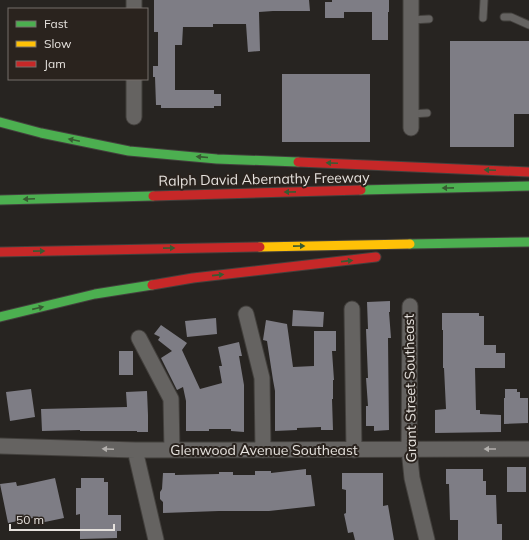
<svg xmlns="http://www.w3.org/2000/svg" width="529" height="540" font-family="Mulish,sans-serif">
<rect width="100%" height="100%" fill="#272421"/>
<path fill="#7e7d85" d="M154 0H309L310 11H273L259 12 260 51 248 52 246 24H213V27H183L182 45H175V90H214V94H221V106H214V108H161V105H156L155 77H153V66H158V32H154Z
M332 0H389V12H388V40H372V12H344V18H325V2H332Z
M450 41H529V114H514V147H450Z
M282 74H370V142H282Z
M390 301V312H389L391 338H388L389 430 374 431V426H366V406H368L366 378H368L366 329H368L367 302Z
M293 310 324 312 323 327 292 326Z
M442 313H479V316H484V345H496V353H505V368H475L476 410H480V414L501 415V432L435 433V410L446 409 444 368H443V330H442Z
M216 318 217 334 187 337 185 321Z
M266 320 287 324 293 367 314 366V331H336V351H332L334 380H333V399H332L333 430H321V427L297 428V430L275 431V391L273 380 267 341 263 340Z
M161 325 187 343 182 350 200 389 222 383 219 366H222L218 347 239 342 242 356H239L244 385V432L231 431V429H209V431H186V401L183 387 177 390 161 358 172 351 158 340 160 337 154 334Z
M119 351H133V375H119Z
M31 389 35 417 10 421 6 392Z
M505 389H517V392H520V398H528V423L504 424V398H505Z
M147 391 148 415V432H137V431H80V430L42 431 41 409 127 407 126 392Z
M507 467H526V492H507Z
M306 469V475H311L315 506 269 511H219L163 513V502L160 499V492L162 489 163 473H175V475L219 474V472H233V475H255V471H271V473Z
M446 469H483V481H486V495H496L497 524H502V540H458V520H450L449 484H446Z
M342 473H383V506L388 505 394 540H355L353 532 348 533 344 514 346 513V490L342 489Z
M55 478 64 518 40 523 38 517 8 523 0 484 16 482 17 486 23 485Z
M81 478H104V482H108V515H121V531H117V538L80 539V514L76 515V488H81Z"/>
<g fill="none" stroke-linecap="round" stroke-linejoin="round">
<defs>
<path id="lane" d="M504 17H511L529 25
M483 18 484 0
M411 20 429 19
M411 114 427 113"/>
<path id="street" d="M134 0V9
M134 79V117
M411 128V0
M410 306 409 449 412 478 427 540
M352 309 354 450
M246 314 262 378 263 450
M139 338 171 399 172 450
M0 446 135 450 529 449
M135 450 156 540"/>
<path id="fast" d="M0 122 41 133 129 151 217 159 298 162
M361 190 529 186
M0 200 153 196
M410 244 529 242
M0 317 95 294 152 285"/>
<path id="slow" d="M260 247 410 244"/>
<path id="jam" d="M298 162 529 172
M153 196 361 190
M0 252 260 247
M152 285 193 278 376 257"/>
</defs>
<use href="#lane" stroke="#43403d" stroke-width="9"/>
<use href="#street" stroke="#43403d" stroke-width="17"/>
<use href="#fast" stroke="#43403d" stroke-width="11"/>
<use href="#slow" stroke="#43403d" stroke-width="11"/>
<use href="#jam" stroke="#43403d" stroke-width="11"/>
<use href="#lane" stroke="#656361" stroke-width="7"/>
<use href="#street" stroke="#656361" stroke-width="15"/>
<use href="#fast" stroke="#4caf50" stroke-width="9"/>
<use href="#slow" stroke="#ffc107" stroke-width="9"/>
<use href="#jam" stroke="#c62828" stroke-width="9"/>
</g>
<defs><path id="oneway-solid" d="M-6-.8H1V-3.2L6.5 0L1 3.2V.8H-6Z"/></defs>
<g fill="#385b32">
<use href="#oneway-solid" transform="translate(74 140) rotate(-168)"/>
<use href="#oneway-solid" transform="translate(202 157) rotate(-175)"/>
<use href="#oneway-solid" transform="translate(332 163) rotate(-178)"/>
<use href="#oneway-solid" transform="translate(490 170) rotate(-178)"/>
<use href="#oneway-solid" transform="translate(448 188) rotate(179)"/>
<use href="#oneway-solid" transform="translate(290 192) rotate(179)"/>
<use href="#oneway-solid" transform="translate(29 199) rotate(178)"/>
<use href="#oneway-solid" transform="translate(299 246) rotate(-1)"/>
<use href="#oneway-solid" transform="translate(169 248) rotate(-1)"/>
<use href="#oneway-solid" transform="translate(39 251) rotate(-1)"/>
<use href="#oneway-solid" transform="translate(347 261) rotate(-6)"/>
<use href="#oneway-solid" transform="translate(218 275) rotate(-6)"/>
<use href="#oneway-solid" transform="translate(38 308) rotate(-13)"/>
</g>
<g fill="#b2afac">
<use href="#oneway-solid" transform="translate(108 449) rotate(-178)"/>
<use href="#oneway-solid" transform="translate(490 449) rotate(180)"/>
</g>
<g text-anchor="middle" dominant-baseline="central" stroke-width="4" stroke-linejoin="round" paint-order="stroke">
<g font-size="14" fill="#e6e2de" stroke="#2a231e">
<text transform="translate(264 179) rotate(-1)">Ralph David Abernathy Freeway</text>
<text transform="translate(410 388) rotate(-91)">Grant Street Southeast</text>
<text x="264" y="450">Glenwood Avenue Southeast</text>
</g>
</g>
<rect x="8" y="8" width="140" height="72" fill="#2a231e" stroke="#756f6b"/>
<rect x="16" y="21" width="20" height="6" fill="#4caf50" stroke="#756f6b"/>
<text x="44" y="28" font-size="12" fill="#e6e2de">Fast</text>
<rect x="16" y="41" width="20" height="6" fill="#ffc107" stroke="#756f6b"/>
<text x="44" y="48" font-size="12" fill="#e6e2de">Slow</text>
<rect x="16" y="61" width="20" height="6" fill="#c62828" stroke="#756f6b"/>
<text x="44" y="68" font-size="12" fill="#e6e2de">Jam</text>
<path d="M10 524v6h104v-6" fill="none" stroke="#e6e2de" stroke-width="2"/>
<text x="16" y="524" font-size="12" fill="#e6e2de" stroke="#2a231e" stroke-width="3" paint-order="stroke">50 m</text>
</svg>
